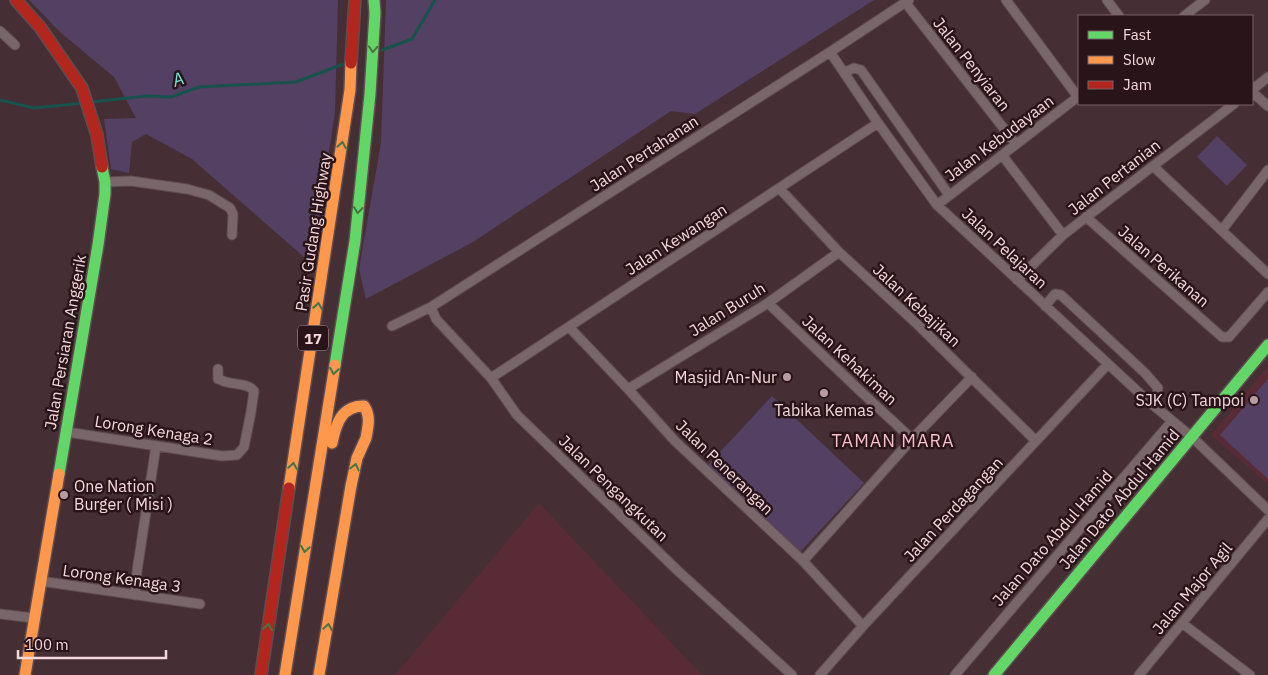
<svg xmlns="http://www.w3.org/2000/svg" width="1268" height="675" font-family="'IBM Plex Sans',sans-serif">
<rect width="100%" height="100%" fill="#452f34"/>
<path fill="#592b36" d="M1268 366V484L1211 435Z
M539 503 702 675H395Z"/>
<path fill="#544063" d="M29 0H338L335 112 312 264 192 159 146 134 132 142 129 173 111 169 104 119 136 118 114 77 60 32Z
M386 0H874L695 114 671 111 473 242 366 299 359 269 381 143Z
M1217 136 1247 165 1227 186 1197 157Z
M1268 379V479L1220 435Z
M772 396 864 483 800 552 708 465Z"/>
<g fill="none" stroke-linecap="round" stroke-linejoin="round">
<path stroke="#18524d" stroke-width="3" d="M382 50 412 39 435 0
M0 100 34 108 84 103
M91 102 147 96 171 97 199 87 296 82 346 63"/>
<defs>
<path id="street" d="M1006 0 1078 97
M1107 0 1119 16
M905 2 1016 144
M1184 16 1205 0
M0 31 15 45
M830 52 878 123 937 205 1148 401 1192 437 1268 510
M845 72 854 68 861 70 949 195
M1252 90 1268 77
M1252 92 1268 106
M1002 155 1063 235
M1153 166 1268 274
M105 182 131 181 187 189 209 195 230 208 233 214 232 235
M780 189 839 252 918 325 1036 441
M937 205 1079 96
M1086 217 1222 337H1229L1268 292
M1222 230 1268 170
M1017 280 1063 235 1234 104
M768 303 857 388 912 439
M1045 306 1055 294 1061 295 1145 373 1158 388 1157 395 1148 401
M431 307 436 319 491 378 517 415 677 570 792 675
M392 326 431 307 830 52 909 0
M569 327 628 389 675 441 803 561 863 626
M491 378 878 123
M628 389 768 303 839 252
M67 432 222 456 237 455 244 447 251 412 254 391C248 383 236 385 226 382 223 381 221 380 218 379V369
M803 561 912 439 972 377
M40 581 200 604
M135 595 137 571 156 446
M0 614 34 618
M1182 623 1250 675
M820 675 863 626 1108 364
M955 675 1172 421
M1139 675 1268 519"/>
<path id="fast" d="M335 365 355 241 370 94 375 13 374 0
M59 474 98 245 105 194V182L102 167
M994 675 1268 345"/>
<path id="slow" d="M332 443C336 424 341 406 364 406 371 416 368 427 366 438
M289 488 350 90 351 63
M25 675 59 474
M285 675 335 365
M319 675 351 486 357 458 366 438"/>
<path id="jam" d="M16 0 40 27 82 88 97 135 102 167
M351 63 355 0
M261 675 289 488"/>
</defs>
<use href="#street" stroke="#5f4c50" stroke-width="11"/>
<use href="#fast" stroke="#5f4c50" stroke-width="14"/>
<use href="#slow" stroke="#5f4c50" stroke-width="14"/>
<use href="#jam" stroke="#5f4c50" stroke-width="14"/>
<use href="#street" stroke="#78666a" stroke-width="9"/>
<use href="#fast" stroke="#63d668" stroke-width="11"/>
<use href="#slow" stroke="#ff974d" stroke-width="11"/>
<use href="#jam" stroke="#b3261e" stroke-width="11"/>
</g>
<defs><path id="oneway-chevron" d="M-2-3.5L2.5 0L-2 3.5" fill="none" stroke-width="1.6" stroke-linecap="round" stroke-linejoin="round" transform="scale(1.25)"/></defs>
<g stroke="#467640">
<use href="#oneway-chevron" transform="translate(373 49) rotate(93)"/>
<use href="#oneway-chevron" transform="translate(342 145) rotate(-81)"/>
<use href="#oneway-chevron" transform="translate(358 210) rotate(96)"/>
<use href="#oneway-chevron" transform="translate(318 306) rotate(-81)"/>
<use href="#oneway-chevron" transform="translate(334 371) rotate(99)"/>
<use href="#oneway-chevron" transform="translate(293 466) rotate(-81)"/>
<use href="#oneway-chevron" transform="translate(355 467) rotate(-77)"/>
<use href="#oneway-chevron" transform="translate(305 549) rotate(99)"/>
<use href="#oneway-chevron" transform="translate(268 627) rotate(-81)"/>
<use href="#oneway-chevron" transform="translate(328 627) rotate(-81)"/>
</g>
<g fill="#b79da2" stroke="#291519" stroke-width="2">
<circle cx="787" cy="377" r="5"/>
<circle cx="824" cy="393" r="5"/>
<circle cx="1254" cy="400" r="5"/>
<circle cx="64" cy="495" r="5"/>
</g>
<g text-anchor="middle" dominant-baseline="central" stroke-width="5" stroke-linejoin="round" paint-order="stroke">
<rect fill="#291519" stroke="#b89ea2" stroke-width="1" x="298" y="325.5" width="30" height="25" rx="4"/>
<g font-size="15" font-weight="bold" fill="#f5d8dd">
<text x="313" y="338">17</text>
</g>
<g font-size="16" fill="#f5d8dd" stroke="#291519">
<text transform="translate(972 64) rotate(52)">Jalan Penyiaran</text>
<text transform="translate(999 138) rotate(-37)">Jalan Kebudayaan</text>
<text transform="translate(644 153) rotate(-33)">Jalan Pertahanan</text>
<text transform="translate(1114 177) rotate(-38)">Jalan Pertanian</text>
<text transform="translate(313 232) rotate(-81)">Pasir Gudang Highway</text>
<text transform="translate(676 239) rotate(-33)">Jalan Kewangan</text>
<text transform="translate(1005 248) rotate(43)">Jalan Pelajaran</text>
<text transform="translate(1164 266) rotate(41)">Jalan Perikanan</text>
<text transform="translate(917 305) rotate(43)">Jalan Kebajikan</text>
<text transform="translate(727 309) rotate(-32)">Jalan Buruh</text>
<text transform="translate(65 342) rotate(-80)">Jalan Persiaran Anggerik</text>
<text transform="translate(850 360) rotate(43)">Jalan Kehakiman</text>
<text transform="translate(154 430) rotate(9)">Lorong Kenaga 2</text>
<text transform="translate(725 467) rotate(44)">Jalan Penerangan</text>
<text transform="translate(614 488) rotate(44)">Jalan Pengangkutan</text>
<text transform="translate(1119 499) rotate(-50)">Jalan Dato' Abdul Hamid</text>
<text transform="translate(953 509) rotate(-47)">Jalan Perdagangan</text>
<text transform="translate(1052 538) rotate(-49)">Jalan Dato Abdul Hamid</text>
<text transform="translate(122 578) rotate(8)">Lorong Kenaga 3</text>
<text transform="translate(1192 588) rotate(-50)">Jalan Major Agil</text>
</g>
<g font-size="16" fill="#f5d8dd" stroke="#291519" text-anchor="end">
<text x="777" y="377">Masjid An-Nur</text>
<text x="1244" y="400">SJK (C) Tampoi</text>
<text x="824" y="410" text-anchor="middle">Tabika Kemas</text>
<text x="74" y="486" text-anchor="start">One Nation<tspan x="74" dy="18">Burger ( Misi )</tspan></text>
</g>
<g font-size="18" font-style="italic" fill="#6ee7da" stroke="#291519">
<text transform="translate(178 79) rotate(-20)">A</text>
</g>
<g font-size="18" letter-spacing="1" fill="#f6bec9" stroke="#291519">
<text x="893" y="440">TAMAN MARA</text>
</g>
</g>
<rect x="1078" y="15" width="175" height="90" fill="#291519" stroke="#7b6367"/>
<rect x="1088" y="31" width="25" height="8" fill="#63d668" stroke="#7b6367"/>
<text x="1123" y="40" font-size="15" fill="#f5d8dd">Fast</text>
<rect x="1088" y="56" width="25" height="8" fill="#ff974d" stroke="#7b6367"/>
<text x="1123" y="65" font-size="15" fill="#f5d8dd">Slow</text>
<rect x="1088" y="81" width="25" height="8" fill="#b3261e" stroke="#7b6367"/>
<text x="1123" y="90" font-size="15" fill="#f5d8dd">Jam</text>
<path d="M18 650v8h148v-8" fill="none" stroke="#f5d8dd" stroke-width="2.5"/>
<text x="25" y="650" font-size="15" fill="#f5d8dd" stroke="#291519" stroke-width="4" paint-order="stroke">100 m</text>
</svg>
